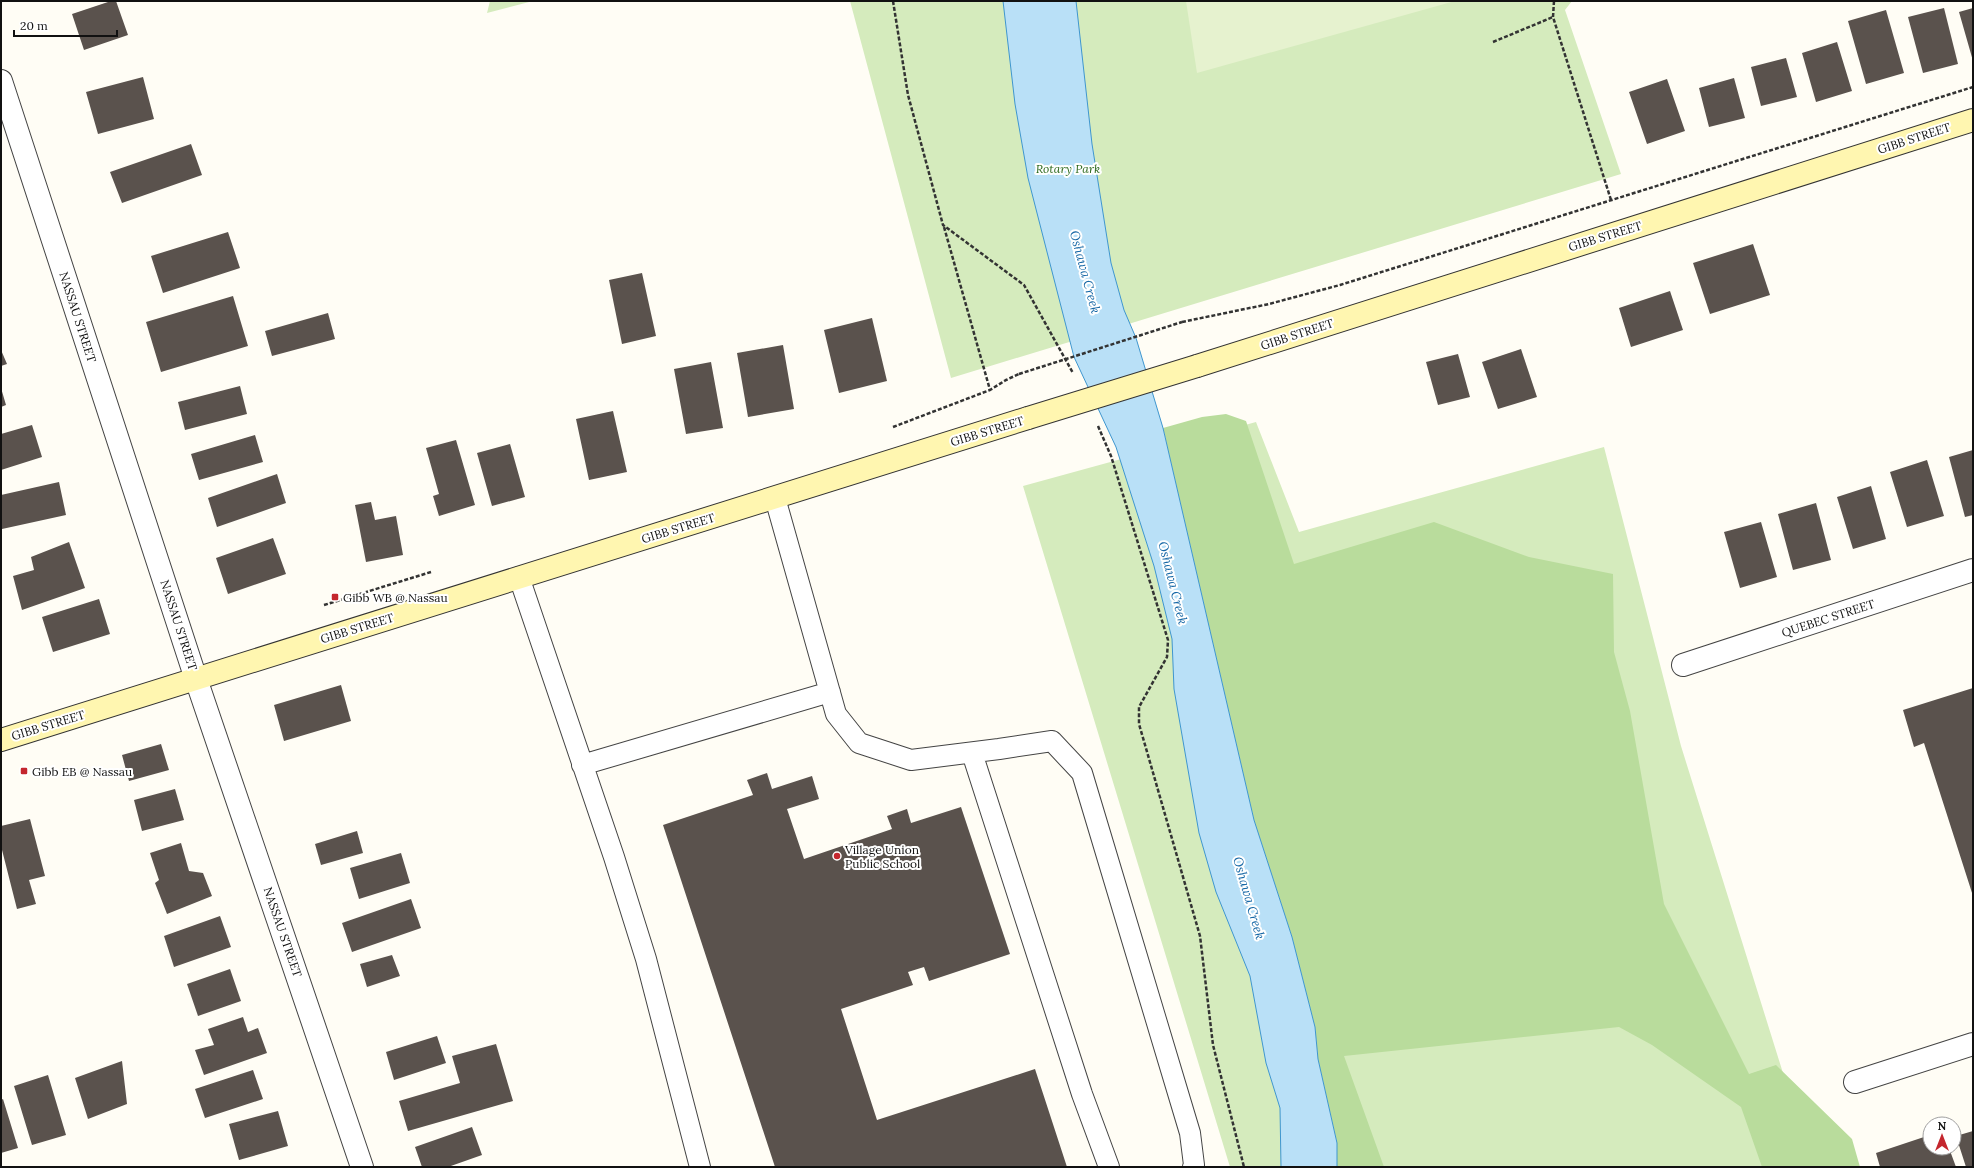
<svg xmlns="http://www.w3.org/2000/svg" width="1974" height="1168" font-family="Lora,serif">
<rect width="100%" height="100%" fill="#fffdf5"/>
<path fill="#d5ebbd" d="M490 1H533L487 13Z
M850 1H1572L1565 10 1621 174 951 378Z
M1256 422 1299 532 1604 447 1681 746 1792 1102 1819 1167H1230L1023 486Z"/>
<path fill="#b9dc9c" d="M1226 414 1246 421 1294 564 1434 522 1529 557 1613 574 1614 652 1630 711 1664 904 1749 1074 1776 1065 1852 1139 1860 1167H1762L1741 1107 1652 1045 1619 1027 1344 1056 1384 1167H1337V1142L1318 1059 1315 1027 1292 937 1254 820 1163 428 1202 417Z"/>
<path fill="#e6f2cf" d="M1186 1H1455L1197 73Z"/>
<path fill="#b9e0f7" stroke="#3f96cf" d="M1003 1H1076L1092 144 1111 263 1124 310 1136 338 1163 428 1254 820 1292 937 1315 1027 1318 1059 1337 1143V1167H1281L1280 1108 1266 1063 1250 976 1216 892 1199 833 1174 689 1172 639 1154 566 1116 447 1074 357 1028 178 1015 104Z"/>
<path fill="#5a524d" d="M111 1H116L128 35 84 50 72 14Z
M1944 8 1958 64 1923 73 1908 17Z
M1973 8V61L1959 12Z
M1886 10 1904 73 1866 84 1848 21Z
M1837 42 1852 91 1816 102 1802 53Z
M1786 58 1797 97 1761 106 1751 67Z
M143 77 154 119 98 134 86 92Z
M1734 78 1745 118 1709 127 1699 88Z
M1667 79 1685 131 1647 144 1629 92Z
M191 144 202 175 122 203 110 172Z
M228 232 240 268 163 293 151 256Z
M1753 244 1770 295 1710 314 1693 263Z
M642 273 656 336 622 344 609 280Z
M1670 291 1683 330 1631 347 1619 308Z
M233 296 248 346 161 372 146 322Z
M328 313 335 339 272 356 265 331Z
M872 318 887 381 839 393 824 330Z
M783 345 794 409 748 417 737 353Z
M1521 349 1537 397 1498 409 1482 362Z
M1 350 7 364 1 366Z
M1458 354 1470 397 1438 405 1426 362Z
M711 362 723 428 686 434 674 369Z
M240 386 247 414 185 430 178 402Z
M1 388 6 405 1 407Z
M613 411 627 472 589 480 576 419Z
M32 425 42 457 1 470V434Z
M255 435 263 462 199 480 191 454Z
M456 440 475 505 439 516 433 496 439 494 426 448Z
M510 444 525 497 492 506 477 453Z
M1973 450V515L1965 517 1949 457Z
M1927 460 1944 516 1907 527 1890 472Z
M277 474 286 503 217 527 208 498Z
M59 482 66 515 2 529 1 495Z
M1871 486 1886 539 1853 549 1837 497Z
M371 502 375 520 396 516 403 555 366 562 355 505Z
M1816 503 1831 560 1793 570 1778 514Z
M1761 522 1777 577 1740 588 1724 532Z
M273 538 286 574 228 594 216 558Z
M69 542 85 588 22 610 13 576 34 570 31 557Z
M99 599 110 634 53 652 42 617Z
M341 685 351 721 284 741 274 705Z
M1973 688V896L1924 743 1914 747 1903 710Z
M161 744 169 770 129 781 122 755Z
M767 773 772 789 812 776 819 799 787 809 804 859 892 829 887 816 907 809 911 823 961 807 1010 954 929 981 924 967 908 972 913 985 841 1009 877 1120 1035 1069 1067 1167H775L663 825 753 795 747 780Z
M175 789 184 820 142 831 134 800Z
M30 819 45 876 29 880 36 904 17 909 1 846V826Z
M357 831 363 853 321 865 315 844Z
M181 843 189 871 203 873 212 896 167 914 155 883 159 880 150 853Z
M401 853 410 883 359 899 350 868Z
M411 899 421 928 352 952 342 923Z
M220 916 231 947 174 967 164 936Z
M392 955 400 976 367 987 360 964Z
M230 969 241 1001 198 1016 187 984Z
M243 1017 248 1032 258 1028 267 1053 204 1075 195 1050 214 1045 208 1029Z
M437 1036 446 1063 394 1080 386 1052Z
M496 1044 513 1101 408 1131 399 1101 460 1083 452 1056Z
M122 1061 127 1104 88 1119 75 1078Z
M253 1070 263 1099 205 1118 195 1089Z
M48 1075 66 1135 32 1145 14 1086Z
M3 1099 18 1148 1 1153V1100Z
M278 1111 288 1146 239 1160 229 1124Z
M472 1127 482 1155 448 1167H422L415 1147Z
M1973 1131V1167H1966L1956 1136Z
M1930 1135V1148H1949L1956 1167H1880L1876 1153Z"/>
<g fill="none" stroke-linecap="round" stroke-linejoin="round">
<defs>
<path id="service" d="M775 498 836 714 859 743 911 760 999 749 1052 741 1082 773 1190 1133 1194 1165 1193 1167
M519 577 614 857 646 959 700 1167
M972 753 1082 1094 1109 1167
M582 765 830 692"/>
<path id="minor" d="M1 81 196 679 362 1167
M1683 665 1973 570
M1855 1082 1973 1044"/>
<path id="secondary" d="M1197 366 1973 120
M1 740 1028 418"/>
</defs>
<use href="#service" stroke="#444" stroke-width="22"/>
<use href="#minor" stroke="#444" stroke-width="24"/>
<use href="#secondary" stroke="#333" stroke-width="24"/>
<path stroke="#333" stroke-width="2.5" stroke-dasharray="4 2" stroke-linecap="butt" d="M893 1 908 95 943 225 1024 285 1073 373
M1554 1 1553 17 1611 200
M1493 42 1553 17
M944 227 990 390 1006 380 1019 374
M1182 322 1269 304 1340 285 1973 87
M1098 426 1111 456 1168 640 1167 657 1139 707V724L1200 936 1213 1045 1244 1167
M893 427 990 390
M324 605 431 572"/>
<use href="#service" stroke="#fff" stroke-width="20"/>
<use href="#minor" stroke="#fff" stroke-width="22"/>
<use href="#secondary" stroke="#fff6b0" stroke-width="22"/>
<defs>
<path id="secondary-bridge" d="M1028 418 1197 366"/>
</defs>
<use href="#secondary-bridge" stroke="#333" stroke-width="24" stroke-linecap="butt"/>
<path stroke="#333" stroke-width="2.5" stroke-dasharray="4 2" stroke-linecap="butt" d="M1019 374 1182 322"/>
<use href="#secondary-bridge" stroke="#fff6b0" stroke-width="22"/>
</g>
<g fill="#c4262e" stroke="#fff" stroke-width="1.5">
<rect x="331" y="593" width="8" height="8" rx="2"/>
<rect x="20" y="767" width="8" height="8" rx="2"/>
<circle cx="837" cy="856" r="4"/>
</g>
<g text-anchor="middle" dominant-baseline="central" stroke-width="4" stroke-linejoin="round" paint-order="stroke">
<g font-size="12" fill="#111" stroke="#fff">
<text transform="translate(1914 138) rotate(-18)">GIBB STREET</text>
<text transform="translate(1605 236) rotate(-17)">GIBB STREET</text>
<text transform="translate(78 317) rotate(72)">NASSAU STREET</text>
<text transform="translate(1297 334) rotate(-18)">GIBB STREET</text>
<text transform="translate(987 431) rotate(-17)">GIBB STREET</text>
<text transform="translate(678 528) rotate(-17)">GIBB STREET</text>
<text transform="translate(1828 618) rotate(-18)">QUEBEC STREET</text>
<text transform="translate(179 625) rotate(72)">NASSAU STREET</text>
<text transform="translate(357 628) rotate(-17)">GIBB STREET</text>
<text transform="translate(48 725) rotate(-17)">GIBB STREET</text>
<text transform="translate(283 932) rotate(71)">NASSAU STREET</text>
</g>
<g font-size="12" font-style="italic" fill="#2f6b1f" stroke="#fff">
<text x="1068" y="168">Rotary Park</text>
</g>
<g font-size="12" fill="#111" stroke="#fff" text-anchor="start">
<text x="343" y="597">Gibb WB @ Nassau</text>
<text x="32" y="771">Gibb EB @ Nassau</text>
<text x="845" y="849">Village Union<tspan x="845" dy="14">Public School</tspan></text>
</g>
<g font-size="13" font-style="italic" fill="#1768a6" stroke="#fff">
<text transform="translate(1085 272) rotate(75)">Oshawa Creek</text>
<text transform="translate(1173 583) rotate(76)">Oshawa Creek</text>
<text transform="translate(1249 898) rotate(74)">Oshawa Creek</text>
</g>
</g>
<rect width="1974" height="1168" fill="none" stroke="#111111" stroke-width="4"/>
<g transform="translate(1942 1136)"><circle r="19" fill="#ffffff" stroke="#a0a0a0"/>
<path d="M0-3L7 15L0 10L-7 15Z" fill="#c4262e"/>
<text y="-6" font-size="11" font-weight="bold" text-anchor="middle" fill="#111111">N</text>
</g>
<path d="M14 30v6h103v-6" fill="none" stroke="#111111" stroke-width="2"/>
<text x="20" y="30" font-size="12" fill="#111111" stroke="#ffffff" stroke-width="3" paint-order="stroke">20 m</text>
</svg>
